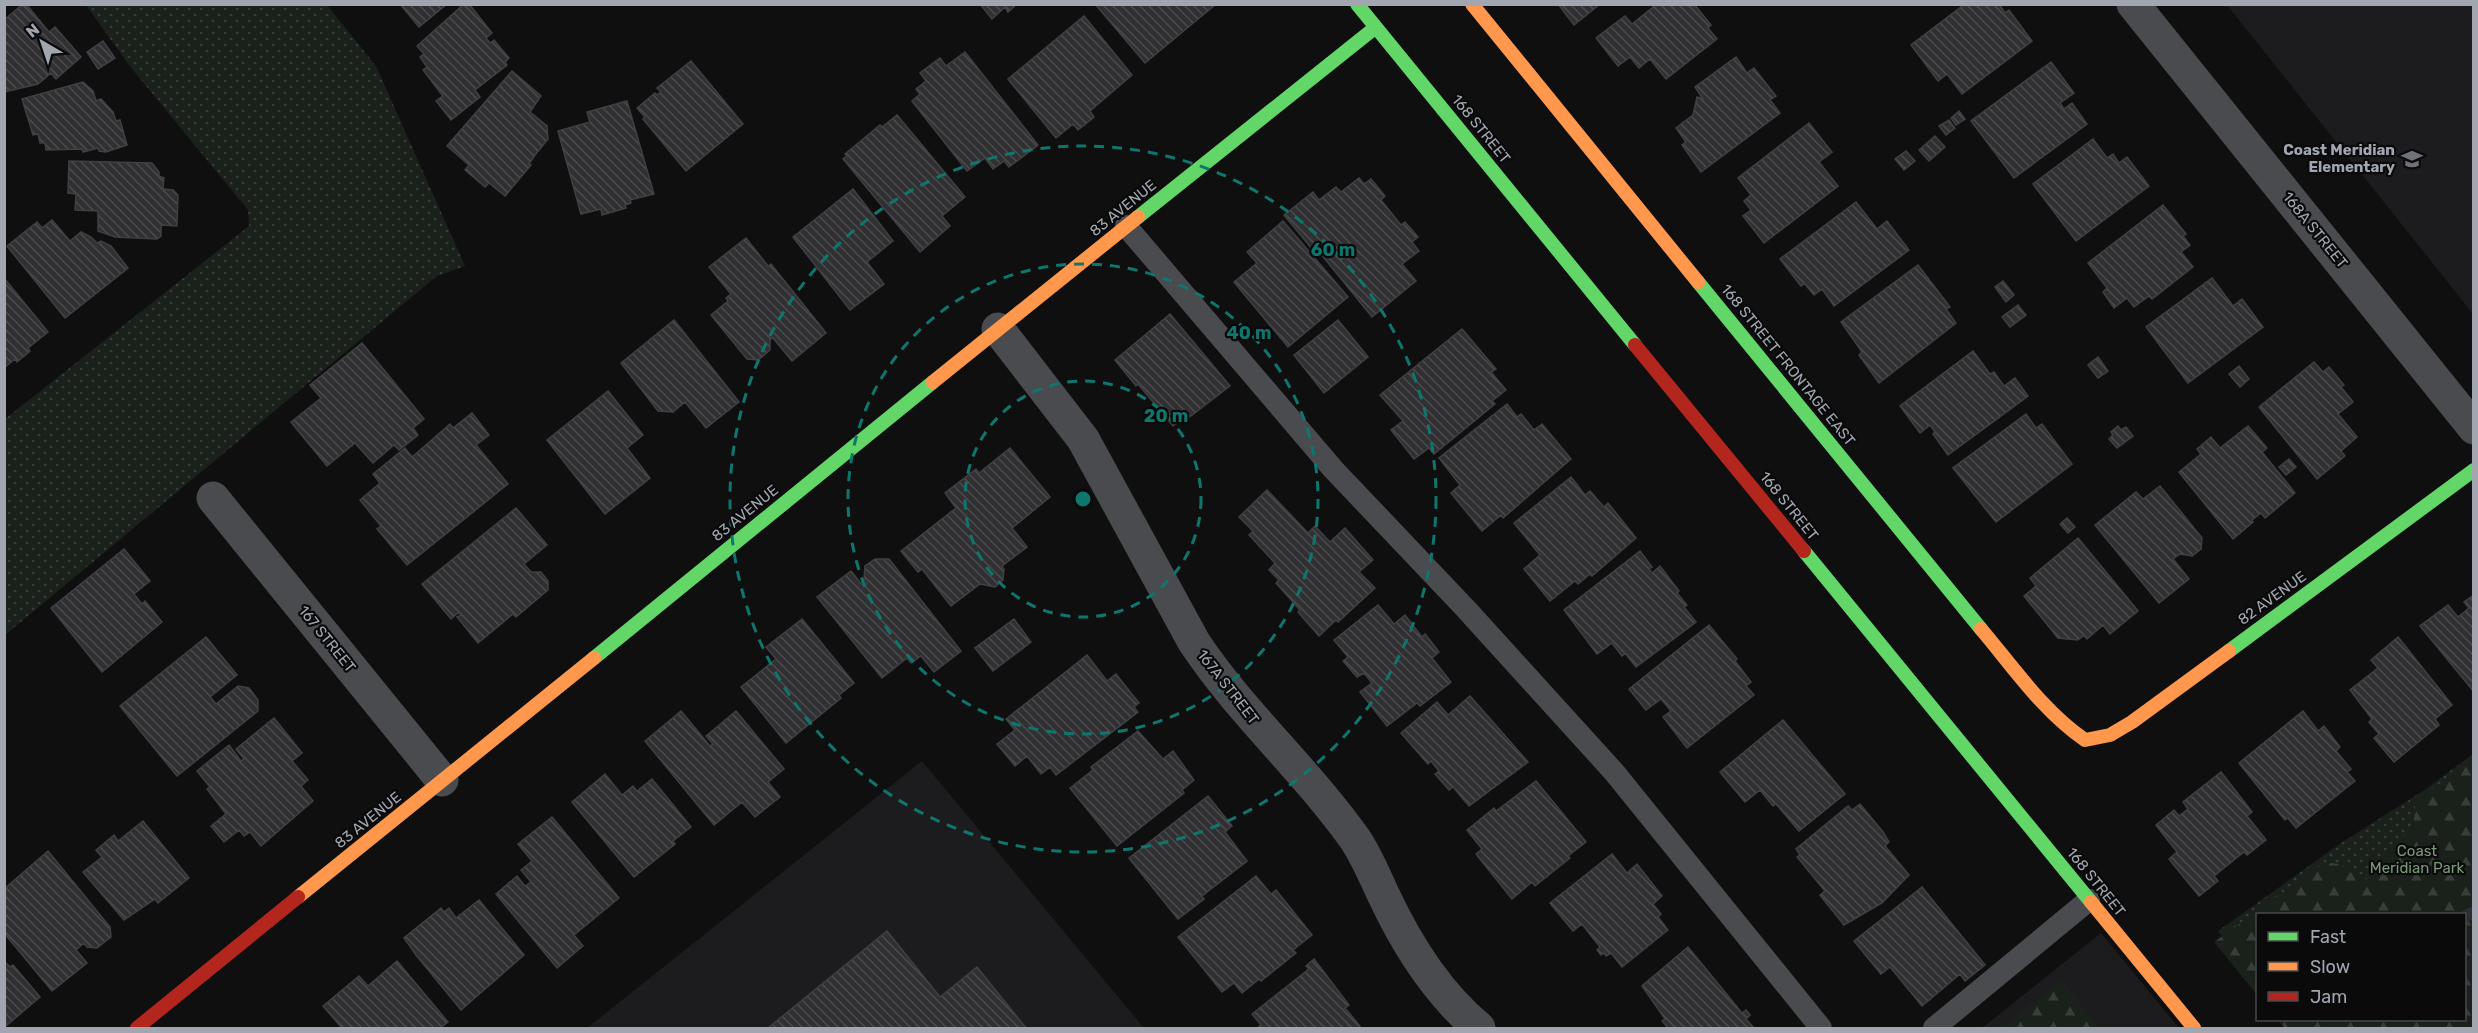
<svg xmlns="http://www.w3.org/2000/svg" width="2478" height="1033" font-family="Rubik,sans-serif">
<defs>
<pattern id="grass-dots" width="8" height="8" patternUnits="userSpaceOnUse" patternTransform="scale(1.5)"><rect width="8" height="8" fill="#1a201a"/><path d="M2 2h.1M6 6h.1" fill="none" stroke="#383d39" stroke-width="1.8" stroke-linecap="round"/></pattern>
<pattern id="forest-firs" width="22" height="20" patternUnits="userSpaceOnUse" patternTransform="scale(1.5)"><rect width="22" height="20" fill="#1a201a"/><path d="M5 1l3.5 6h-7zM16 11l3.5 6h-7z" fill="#383d39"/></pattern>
<pattern id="building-back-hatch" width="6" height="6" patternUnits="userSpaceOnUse" patternTransform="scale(1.5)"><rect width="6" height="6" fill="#303032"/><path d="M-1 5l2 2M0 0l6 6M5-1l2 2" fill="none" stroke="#4b4b4d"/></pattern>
</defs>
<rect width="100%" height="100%" fill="#0f0f10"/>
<path fill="#1c1c1e" d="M2227 5H2473V314Z
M922 761 1144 1028H587Z
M2101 933 2179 1028H1982Z"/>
<path fill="url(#grass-dots)" d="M86 5H327L376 66 465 266 437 276 5 635V419L249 226 248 210 128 64Z
M2473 754V1028H2295L2464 1020V914H2258L2257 981 2218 931 2341 843 2426 789Z"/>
<path fill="url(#forest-firs)" d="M2473 759V1028H2285L2277 1020H2464V914H2258L2257 995 2214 942 2324 863C2349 862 2346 873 2366 880L2379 862 2394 849 2400 838 2413 828C2416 819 2413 810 2416 801Z
M2062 981 2100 1028H1999Z"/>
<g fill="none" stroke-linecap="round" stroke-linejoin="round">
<path stroke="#282f34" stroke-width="12" d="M2464 917 2474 912"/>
</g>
<path fill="url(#building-back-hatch)" stroke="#3f4043" stroke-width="1.5" d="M23 4H26L49 32 55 27 81 57 56 79 51 73 38 84 4 92V20Z
M400 4H447L419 27Z
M464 4H469L492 33 486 38 490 43 494 40 509 58 505 62 507 65 475 90 480 97 451 120 436 101 443 96 423 70 427 67 420 57 424 54 417 46Z
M980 4H1017L1008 12 1005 7 992 19Z
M1095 4H1215V5L1145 63Z
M1558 4H1600L1574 25Z
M1657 4H1694L1711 25 1708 28 1717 39 1666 79 1650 59 1639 68 1630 57 1618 66 1596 38 1625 16 1632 24Z
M1965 4H1999L2005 13 2009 10 2032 41 1962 94 1947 74 1938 81 1911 45Z
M1084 16 1132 75 1090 111 1094 117 1078 130 1073 124 1056 138 1008 79Z
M103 41 115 58 98 69 87 52Z
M965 52 1038 145 1009 167 1004 161 993 169 985 158 967 171 912 101 920 94 916 89 926 81 920 73 940 58 946 66Z
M1736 57 1747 73 1754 68 1776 96 1770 100 1780 113 1701 172 1682 145 1686 142 1676 128 1693 115 1697 97 1703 99 1695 87Z
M691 61 743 124 686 171 643 119 645 117 637 108 655 93 657 95 661 92 657 88Z
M2051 62 2074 93 2060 103 2064 109 2072 103 2087 124 2014 178 1971 121Z
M512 71 541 96 530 112 547 126 548 139 535 155 529 164 531 165 505 196 489 183 485 187 465 170 469 165 447 146Z
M83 82 93 91 96 101 101 99 113 112 116 121 120 120 127 145 106 152 99 151 98 148 83 152 82 149 46 150 45 143H40L38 134 33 135 22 99Z
M627 101 654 194 630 200 631 203 625 205 626 208 602 215 601 209 581 214 558 131 590 122 587 112Z
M1959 111 1965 119 1956 125 1951 118Z
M897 115 965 197 942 216 950 226 920 252 843 159 847 156 845 154 880 125 882 127Z
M1949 120 1955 128 1946 135 1939 126Z
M1809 123 1832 152 1819 162 1838 186 1764 243 1743 216 1751 210 1744 201 1751 195 1738 178Z
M1935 136 1945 147 1929 161 1919 150Z
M2093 139 2107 158 2113 154 2119 163 2127 157 2149 186 2076 241 2033 184Z
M1906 151 1915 161 1904 170 1895 159Z
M69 161 152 163 159 172V176L164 178 163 189 173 190 178 195 177 226 161 225V236L157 239 115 237 98 231V211L75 210 76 194 68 193Z
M1359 178 1364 184 1371 179 1385 196 1381 200 1401 225 1405 222 1418 237 1412 242 1419 251 1402 264 1416 281 1372 317 1316 248 1313 250 1284 215 1313 192 1319 200 1336 187 1341 192Z
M853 189 893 241 867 262 884 284 850 310 793 237Z
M1856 202 1877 229 1887 221 1909 250 1834 306 1822 289 1814 295 1804 283 1801 286 1780 259Z
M2163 205 2186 234 2183 236 2190 245 2181 252 2193 267 2152 299 2149 296 2134 307 2127 298 2114 308 2103 292 2107 288 2088 263Z
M52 220 70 241 81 232 91 237 97 243 101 241 111 246 128 268 65 318 7 246 37 222 42 228Z
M1283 221 1348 297 1288 347 1234 282 1257 263 1247 252Z
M746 238 768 266 771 264 826 333 792 361 773 338 770 340V350L758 360 747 359 711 315 728 301 726 298 731 294 709 267Z
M1918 265 1950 307 1946 309 1956 323 1879 383 1859 355 1862 352 1841 322Z
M4 278 48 332 28 348 30 351 17 362 15 359 4 368Z
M2212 278 2233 306 2242 299 2263 327 2188 383 2146 327Z
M2003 281 2014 295 2006 302 1995 287Z
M2018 305 2026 315 2010 327 2002 317Z
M1170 314 1230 386 1200 409 1187 419 1185 417 1173 426 1138 384 1136 386 1115 360Z
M674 320 739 402 706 428 685 402 673 412 658 411 621 363Z
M1338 320 1368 357 1324 393 1294 355Z
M1462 329 1496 369 1491 372 1506 390 1492 401 1495 404 1434 454 1429 448 1414 459 1391 430 1403 421 1380 395Z
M362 343 424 419 413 428 418 435 399 450 394 445 373 463 355 443 327 466 291 422 321 398 310 385Z
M1973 351 1990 374 1994 372 2004 386 2015 378 2028 396 1948 455 1933 434 1935 432 1930 425 1920 433 1900 406Z
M2098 357 2108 371 2098 378 2088 365Z
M2314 362 2323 372 2329 367 2344 385 2341 387 2353 402 2338 414 2357 437 2341 451 2345 456 2317 479 2259 407Z
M2239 366 2249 379 2240 387 2229 374Z
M608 391 643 435 627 448 650 478 605 514 547 440Z
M1507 404 1517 417 1521 414 1534 430 1542 424 1571 459 1503 518 1501 515 1482 531 1451 493 1460 485 1439 458Z
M472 413 489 435 476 445 508 484 407 565 377 529 381 526 360 500 380 483 373 474 405 448 412 457 450 424 453 428Z
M2026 414 2036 428 2042 424 2072 464 1996 522 1953 468Z
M2118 426 2121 430 2126 427 2133 436 2117 448 2109 439 2113 435 2111 432Z
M2248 426 2267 448 2262 452 2295 493 2265 518 2261 513 2252 520 2253 522 2233 539 2179 472 2201 454 2197 449 2211 437 2220 448Z
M1010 448 1050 497 1012 528 1027 547 1002 566 1004 569 1003 580 995 587 980 584 951 606 922 569 918 572 901 551 956 508 945 493 976 469 979 473Z
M2289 459 2296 467 2286 475 2279 467Z
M1571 477 1585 495 1590 491 1604 507 1608 503 1636 538 1592 576 1590 574 1578 584 1575 581 1550 601 1524 569 1540 555 1514 523Z
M2160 486 2202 538 2201 549 2192 556 2180 554 2173 559 2189 579 2159 603 2095 525 2136 492 2143 499Z
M1267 490 1308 533 1315 526 1330 542 1345 528 1373 560 1359 572 1375 588 1338 622 1336 620 1319 636 1298 612 1300 610 1276 583 1279 580 1269 570 1275 563 1249 535 1253 531 1239 517Z
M516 508 547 545 524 564 531 572H541L548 581V590L516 617 513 614 478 643 457 617 461 615 459 612 451 619 422 584Z
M2067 518 2075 527 2068 533 2060 524Z
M2078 538 2138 611 2110 634 2103 625 2087 639 2084 635 2078 640 2058 638 2024 596 2036 586 2030 578Z
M124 549 150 581 134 594 142 604 145 601 162 622 102 672 51 608Z
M1640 551 1652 567 1649 569 1652 573 1660 566 1679 591 1677 593 1687 605 1684 607 1696 622 1636 667 1625 653 1622 656 1612 643 1597 654 1564 610Z
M875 559H889L961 651 934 672 921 656 911 663 907 658 882 678 817 597 851 571 863 586 867 583 864 579 865 566Z
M2474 595V692L2420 626 2448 605 2458 617 2469 608 2464 602Z
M1378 605 1394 624 1405 615 1422 637 1425 634 1439 652 1432 658 1451 682 1420 706 1417 703 1387 726 1360 692 1372 683 1364 673 1357 677 1343 661 1348 657 1334 640Z
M802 619 854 683 839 695 841 698 786 743 741 687 776 659 766 647Z
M1014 619 1031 642 993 671 975 648Z
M1709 625 1737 659 1735 661 1751 682 1746 686 1754 695 1687 748 1663 717 1671 711 1661 699 1646 710 1629 689Z
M206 637 237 675 210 697 216 704 238 686 249 688 258 700V711L177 776 120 706Z
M2398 637 2452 705 2435 719 2439 725 2394 762 2374 738 2379 734 2369 722 2372 719 2350 690 2378 668 2371 660Z
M1087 655 1107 681 1116 674 1139 703 1134 707 1138 712 1056 775 1050 767 1041 774 1027 756 1015 766 997 744 1015 730 1006 719Z
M1470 696 1528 762 1469 806 1453 787 1449 790 1435 774 1439 771 1431 761 1428 764 1401 733 1437 702 1448 715Z
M681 711 710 746 713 744 706 736 736 711 784 769 768 782 780 797 755 817 742 802 714 825 645 741Z
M2303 711 2318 731 2324 726 2340 747 2336 751 2351 769 2347 772 2355 781 2296 828 2288 818 2285 820 2239 763Z
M274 718 302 753 292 761 308 780 301 786 313 801 261 846 250 832 244 836 239 830 224 842 211 826 226 814 207 789 210 787 197 771 229 745 241 761 244 759 236 749Z
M1783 720 1845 794 1799 831 1776 804 1773 806 1760 790 1745 802 1720 772Z
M1138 731 1163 759 1173 751 1194 780 1182 790 1184 793 1117 846 1070 788 1093 770 1091 767Z
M2221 772 2252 812 2247 816 2266 840 2247 855 2244 852 2214 876 2218 881 2199 896 2169 859 2177 852 2156 825 2174 810 2179 816 2188 809 2183 802Z
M605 774 622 795 633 786 637 791 652 779 691 827 673 841 675 844 634 877 572 802Z
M1536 781 1586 842 1568 856 1570 858 1535 886 1532 882 1512 899 1476 854 1482 849 1467 830 1494 808 1496 811Z
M1208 796 1232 826 1225 832 1247 861 1202 896 1204 899 1178 919 1129 858Z
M1860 804 1883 832 1889 842 1885 846 1909 875 1882 903 1844 925 1820 895 1825 891 1797 857 1800 855 1796 849 1848 806 1852 810Z
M552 817 619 898 574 935 583 946 557 968 496 894 517 876 525 886 531 882 521 870 532 861 518 844Z
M143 821 189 878 158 903 155 899 124 920 83 872 102 857 96 850 114 835 118 841Z
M48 851 110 927 111 937 97 948 87 947 84 943 76 950 87 963 52 991 4 933V889Z
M1612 854 1627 873 1637 864 1662 896 1653 904 1661 914 1658 917 1668 930 1622 967 1611 953 1606 956 1604 953 1601 955 1597 950 1600 947 1582 924 1573 931 1550 903Z
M1256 876 1271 894 1276 890 1312 935 1293 950 1296 953 1261 981 1259 979 1242 993 1234 983 1222 992 1178 937Z
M1922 887 1985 965 1965 981 1960 974 1922 1006 1890 967 1881 974 1854 941Z
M479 900 524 955 461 1010 416 955 404 938 441 908 444 912 449 908 456 918Z
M887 931 940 997 977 967 1026 1028H768Z
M1688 947 1742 1013 1746 1010 1750 1015 1746 1019 1754 1028H1668L1662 1021 1665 1019 1642 986Z
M1314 959 1349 1005 1345 1008 1360 1026 1357 1028H1257L1261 1025 1252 1014 1309 969 1306 966Z
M4 961 10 967 13 965 40 997 6 1026Z
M397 961 448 1022 440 1028H342L323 1006 359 976 368 986Z"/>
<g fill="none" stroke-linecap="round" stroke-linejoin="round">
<path stroke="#4a4b4e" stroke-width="22" d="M1126 226 1333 469 1466 609 1614 772 1821 1028
M1934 1028 2089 900"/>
<path stroke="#4a4b4e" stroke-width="33" d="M2133 4 2474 428
M998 329 1083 439 1194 642C1241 713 1306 770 1355 839 1367 857 1375 877 1384 896 1407 945 1437 993 1479 1028
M213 498 442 780"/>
<path stroke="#63d668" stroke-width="14" d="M1357 4 1635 345
M1138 217 1376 27
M1698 282 1981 629
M1804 551 2091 902
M2229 651 2474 470
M594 658 933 382"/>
<path stroke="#ff974d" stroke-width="14" d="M1472 4 1698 282
M933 382 1138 217
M1981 629C2014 668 2043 711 2085 740L2110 735 2132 722 2229 651
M298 897 594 658
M2091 902 2194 1028"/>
<path stroke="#b3261e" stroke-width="14" d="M1635 345 1804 551
M137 1028 298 897"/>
</g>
<g fill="none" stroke="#0f766e" stroke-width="3" stroke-dasharray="10 8">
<circle cx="1083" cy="499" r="118"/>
<circle cx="1083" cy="499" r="235"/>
<circle cx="1083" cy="499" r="353"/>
</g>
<defs>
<symbol id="school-bare" viewBox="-9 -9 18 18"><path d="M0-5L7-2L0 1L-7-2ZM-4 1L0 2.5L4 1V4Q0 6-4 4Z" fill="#6e7178" stroke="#0a0a0b" stroke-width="2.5" paint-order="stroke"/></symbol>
</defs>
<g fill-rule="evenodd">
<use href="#school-bare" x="2397" y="144" width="30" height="30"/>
</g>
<g text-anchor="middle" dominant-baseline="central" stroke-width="4.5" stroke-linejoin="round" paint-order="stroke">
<g font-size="15" fill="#a1a6b0" stroke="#0a0a0b">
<text transform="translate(1481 129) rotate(51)">168 STREET</text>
<text transform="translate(1123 208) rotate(-39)">83 AVENUE</text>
<text transform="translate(2315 230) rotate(51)">168A STREET</text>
<text transform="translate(1788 365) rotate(51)">168 STREET FRONTAGE EAST</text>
<text transform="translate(1789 506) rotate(51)">168 STREET</text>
<text transform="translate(745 513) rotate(-39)">83 AVENUE</text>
<text transform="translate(2272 598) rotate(-36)">82 AVENUE</text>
<text transform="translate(327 639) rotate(51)">167 STREET</text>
<text transform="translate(1228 687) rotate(52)">167A STREET</text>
<text transform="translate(368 820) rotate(-39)">83 AVENUE</text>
<text transform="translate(2096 882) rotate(51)">168 STREET</text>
</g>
<g font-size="15" font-weight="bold" fill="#a1a6b0" stroke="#0a0a0b" text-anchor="end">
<text x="2395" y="150">Coast Meridian<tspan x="2395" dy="17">Elementary</tspan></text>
</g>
<g font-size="15" fill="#799a79" stroke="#0a0a0b">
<text x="2417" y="851">Coast<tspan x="2417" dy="17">Meridian Park</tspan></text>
</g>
</g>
<circle cx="1083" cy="499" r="9" fill="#0f766e" stroke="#0a0a0b" stroke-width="3"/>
<g font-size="18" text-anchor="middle" font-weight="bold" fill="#0f766e" stroke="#0a0a0b" stroke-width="4.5" stroke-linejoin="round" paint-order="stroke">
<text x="1333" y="256">60 m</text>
<text x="1249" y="339">40 m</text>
<text x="1166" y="422">20 m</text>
</g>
<rect width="2478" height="1033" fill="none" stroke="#a1a6b0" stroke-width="12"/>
<rect x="2256" y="913" width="210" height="108" fill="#0a0a0b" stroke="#46484d" stroke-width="1.5"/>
<rect x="2268" y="932" width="30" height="9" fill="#63d668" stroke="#46484d" stroke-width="1.5"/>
<text x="2310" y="943" font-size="18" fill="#a1a6b0">Fast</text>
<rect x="2268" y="962" width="30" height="9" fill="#ff974d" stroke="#46484d" stroke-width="1.5"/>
<text x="2310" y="973" font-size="18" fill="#a1a6b0">Slow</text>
<rect x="2268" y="992" width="30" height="9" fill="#b3261e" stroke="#46484d" stroke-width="1.5"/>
<text x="2310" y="1003" font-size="18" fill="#a1a6b0">Jam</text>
<g transform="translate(42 42) rotate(321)" stroke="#0a0a0b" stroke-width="4.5" paint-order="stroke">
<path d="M0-4.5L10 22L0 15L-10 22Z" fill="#a1a6b0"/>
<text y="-9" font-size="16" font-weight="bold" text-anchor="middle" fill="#a1a6b0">N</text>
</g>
</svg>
